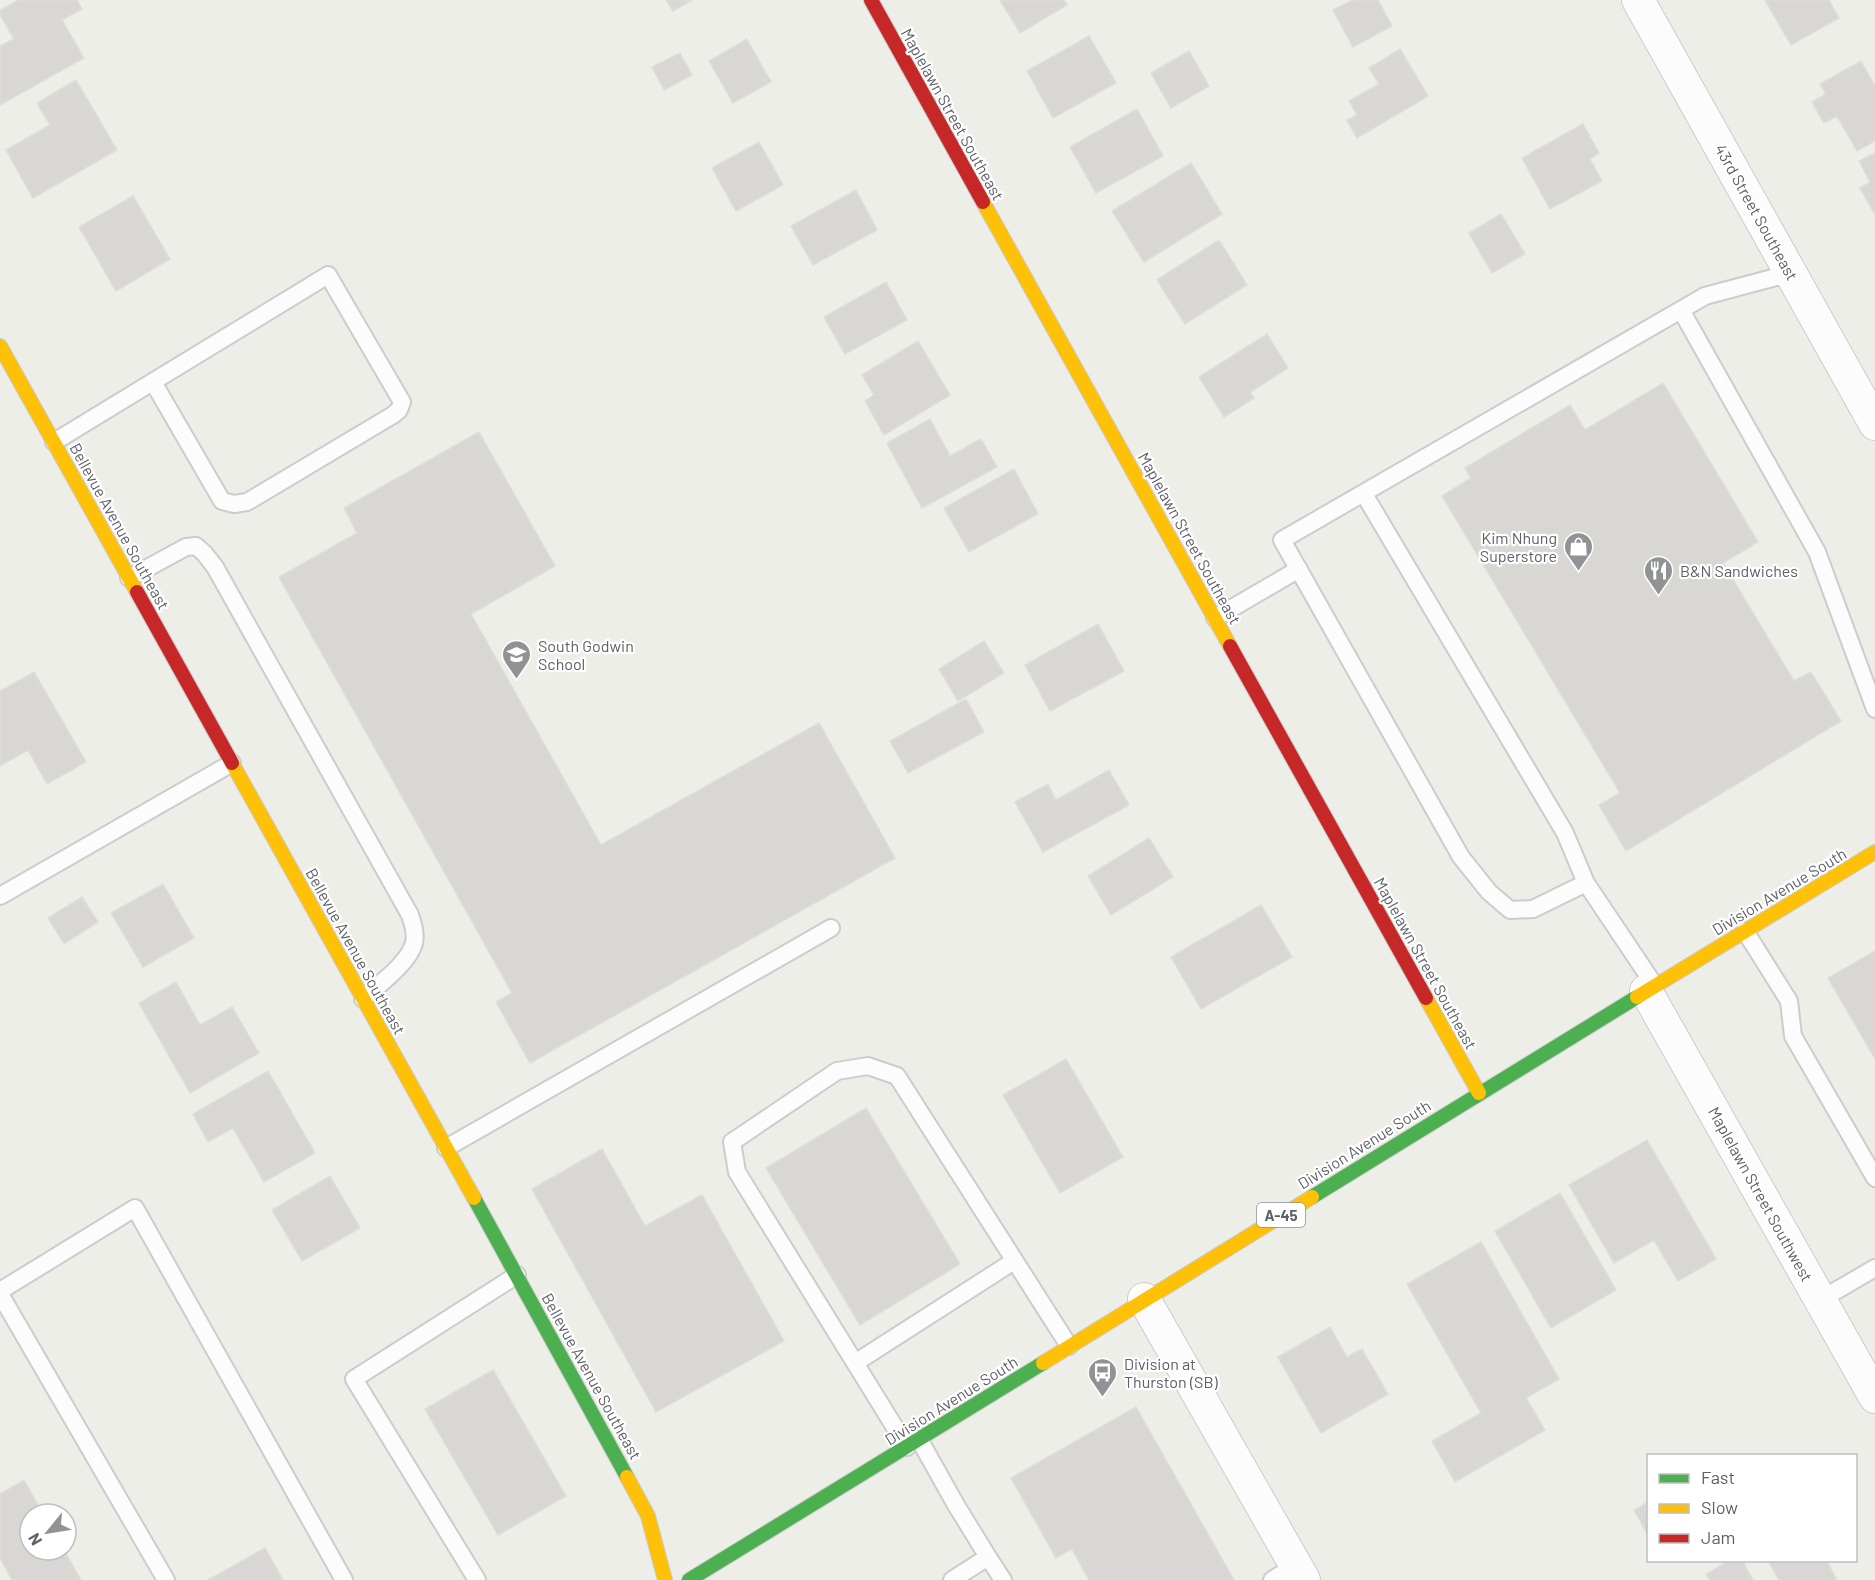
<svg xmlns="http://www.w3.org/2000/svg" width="1875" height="1580" font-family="Barlow,sans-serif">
<rect width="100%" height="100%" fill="#eeeee9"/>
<path fill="#d8d7d3" stroke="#deddd7" stroke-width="1.5" d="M19 0H77L82 9 62 20 84 58 0 105V46L14 39 0 15V10Z
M666 0H692L673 11Z
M1000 0H1064L1067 5 1020 33Z
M1353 0H1378L1392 26 1353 47 1333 10Z
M1765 0H1829L1839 18 1791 45Z
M1089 36 1116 83 1053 118 1027 71Z
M747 39 771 82 733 103 709 61Z
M1400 49 1428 96 1357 138 1347 120 1357 115 1349 101 1379 84 1369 68Z
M1189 51 1209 86 1171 108 1151 73Z
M680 53 692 75 664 90 652 67Z
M1861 61 1875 86V141L1857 151 1837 116 1824 123 1812 102 1826 94 1820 84Z
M76 80 117 150 33 198 6 150 50 125 37 103Z
M1137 109 1163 156 1096 193 1070 147Z
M1583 124 1599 153 1590 159 1602 181 1550 209 1522 158Z
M759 142 783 185 736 211 712 168Z
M1875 153V213H1874L1860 188 1870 182 1859 161Z
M1191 163 1222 214 1144 262 1112 211Z
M856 190 877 230 813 265 791 226Z
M133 196 170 259 116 291 79 227Z
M1501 214 1525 254 1492 273 1469 233Z
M1219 240 1247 285 1185 324 1157 280Z
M886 282 907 320 845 354 824 317Z
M1267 334 1288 368 1250 392 1254 398 1224 417 1199 377Z
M918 341 950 395 884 435 865 401 874 395 862 375Z
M1663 383 1758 542 1723 563 1794 681 1811 672 1841 721 1626 851 1599 805 1620 793 1442 496 1471 478 1465 468 1570 405 1585 430Z
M930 419 950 456 981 439 997 467 922 508 887 443Z
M479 432 555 566 471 614 601 845 819 723 895 858 530 1063 496 1002 512 993 279 577 357 533 344 508Z
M1014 469 1038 514 969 552 944 508Z
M1098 624 1124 671 1050 711 1025 665Z
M984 641 1004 673 958 701 939 669Z
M34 672 86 762 47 784 28 750 0 766V691Z
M966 699 984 732 908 773 890 741Z
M1109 770 1129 805 1043 852 1015 802 1048 784 1056 800Z
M1149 838 1173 877 1111 915 1088 876Z
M163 884 194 938 143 967 111 913Z
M82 897 98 922 64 944 48 918Z
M1261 905 1292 957 1201 1009 1171 957Z
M1875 951V1059L1828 978Z
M176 982 200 1025 232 1007 259 1053 190 1093 139 1003Z
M1066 1059 1123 1157 1060 1193 1003 1095Z
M268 1071 315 1153 264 1182 233 1128 208 1142 193 1114Z
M866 1108 960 1264 860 1325 766 1168Z
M1647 1140 1716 1259 1678 1281 1654 1240 1614 1263 1569 1185Z
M602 1149 645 1226 702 1195 784 1341 656 1412 532 1189Z
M330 1176 360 1228 302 1261 272 1210Z
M1560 1193 1616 1290 1551 1328 1495 1231Z
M1481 1242 1559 1379 1526 1398 1545 1430 1455 1482 1432 1441 1481 1413 1407 1284Z
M1330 1327 1347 1357 1362 1349 1388 1394 1321 1433 1278 1357Z
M493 1370 566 1496 498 1535 425 1409Z
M1136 1407 1234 1580H1089L1072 1549 1056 1558 1011 1478Z
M24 1480 43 1514H30V1550H64L81 1580H12L0 1558V1494Z
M1648 1502V1535L1634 1510Z
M265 1548 283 1580H208Z
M1730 1560H1742L1753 1580H1710L1706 1574Z
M1768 1560H1826L1837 1580H1779Z"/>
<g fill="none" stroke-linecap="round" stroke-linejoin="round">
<defs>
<path id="lane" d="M1681 310 1817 552 1875 709
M54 442 328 275 402 402 399 410 393 415 247 502 234 504 222 501 153 382
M1364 494 1565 833 1586 883
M129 578 186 547 196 546 204 553 215 567 410 915C413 924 416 933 414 943 409 963 378 985 363 999
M1215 618 1299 569
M0 896 232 763
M1745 931 1789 1001 1793 1036 1875 1178
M1655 986 1586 883 1533 909 1510 910 1489 892 1461 857 1282 540 1705 296 1791 273
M446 1148 831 928
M0 1291 135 1208 344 1580
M0 1294 166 1580
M1820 1300 1875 1268
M855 1363 1014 1261
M919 1439 956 1505 988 1557 952 1580
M907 1447 737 1172 732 1142 837 1071 868 1066 897 1076 1069 1346
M988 1557 1003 1580
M477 1580 354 1379 517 1275
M1272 1580 1296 1565"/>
<path id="street" d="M1638 0 1875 424
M1646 991 1875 1397
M1144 1299 1304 1580"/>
<path id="fast" d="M1312 1197 1637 997
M474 1198 627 1477
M689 1580 1043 1363"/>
<path id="slow" d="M983 202 1230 646
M0 346 137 592
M232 763 474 1198
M1637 997 1875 852
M1426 998 1479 1093
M1043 1363 1312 1197
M627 1477 648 1516 665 1580"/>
<path id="jam" d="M871 0 983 202
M137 592 232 763
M1230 646 1426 998"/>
</defs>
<use href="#lane" stroke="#cbcccb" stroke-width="20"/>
<use href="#street" stroke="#cbcccb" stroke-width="34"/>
<use href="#fast" stroke="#cacbca" stroke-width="16"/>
<use href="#slow" stroke="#cacbca" stroke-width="16"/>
<use href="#jam" stroke="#cacbca" stroke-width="16"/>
<use href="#lane" stroke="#fcfcfc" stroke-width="16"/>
<use href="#street" stroke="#fcfcfc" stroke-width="32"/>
<use href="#fast" stroke="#4caf50" stroke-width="14"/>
<use href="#slow" stroke="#ffc107" stroke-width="14"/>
<use href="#jam" stroke="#c62828" stroke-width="14"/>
</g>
<defs>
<symbol id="shop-pin" viewBox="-11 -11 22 30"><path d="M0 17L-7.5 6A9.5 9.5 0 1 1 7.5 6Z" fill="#909294" stroke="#fff"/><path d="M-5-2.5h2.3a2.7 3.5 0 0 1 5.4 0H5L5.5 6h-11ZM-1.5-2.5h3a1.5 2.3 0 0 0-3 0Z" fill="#fff"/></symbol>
<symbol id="restaurant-pin" viewBox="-11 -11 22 30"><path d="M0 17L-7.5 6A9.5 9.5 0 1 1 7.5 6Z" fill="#909294" stroke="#fff"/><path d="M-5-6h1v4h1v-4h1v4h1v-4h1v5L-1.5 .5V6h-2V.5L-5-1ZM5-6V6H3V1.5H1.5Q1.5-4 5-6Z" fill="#fff"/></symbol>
<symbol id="school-pin" viewBox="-11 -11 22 30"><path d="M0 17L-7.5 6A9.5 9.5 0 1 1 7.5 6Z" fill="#909294" stroke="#fff"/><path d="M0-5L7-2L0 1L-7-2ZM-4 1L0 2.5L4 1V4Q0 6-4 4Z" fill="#fff"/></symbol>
<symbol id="bus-pin" viewBox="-11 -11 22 30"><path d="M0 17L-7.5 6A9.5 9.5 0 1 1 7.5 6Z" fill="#909294" stroke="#fff"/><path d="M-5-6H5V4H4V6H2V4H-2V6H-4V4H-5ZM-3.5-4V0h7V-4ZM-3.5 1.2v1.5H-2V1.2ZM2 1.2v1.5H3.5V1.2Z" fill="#fff"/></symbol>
</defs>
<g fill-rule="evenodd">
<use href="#shop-pin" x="1562" y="530" width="33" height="45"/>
<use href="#restaurant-pin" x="1642" y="554" width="33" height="45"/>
<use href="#school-pin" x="500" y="638" width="33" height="45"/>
<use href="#bus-pin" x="1086" y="1356" width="33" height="45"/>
</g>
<g text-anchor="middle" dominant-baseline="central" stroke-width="4.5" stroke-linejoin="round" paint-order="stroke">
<rect fill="#fff" stroke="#8e9095" stroke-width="1.5" x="1257" y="1203" width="48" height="24" rx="4.5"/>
<g font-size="15" font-weight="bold" fill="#5d6067">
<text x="1281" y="1215">A-45</text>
</g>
<g font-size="16" fill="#5d6067" stroke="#fff">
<text transform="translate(953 114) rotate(61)">Maplelawn Street Southeast</text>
<text transform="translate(1757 212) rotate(61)">43rd Street Southeast</text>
<text transform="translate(120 526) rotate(61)">Bellevue Avenue Southeast</text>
<text transform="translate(1190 538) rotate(61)">Maplelawn Street Southeast</text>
<text transform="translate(1779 891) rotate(-31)">Division Avenue South</text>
<text transform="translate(356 951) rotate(61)">Bellevue Avenue Southeast</text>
<text transform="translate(1426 963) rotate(61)">Maplelawn Street Southeast</text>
<text transform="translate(1364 1144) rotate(-32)">Division Avenue South</text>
<text transform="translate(1761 1194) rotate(61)">Maplelawn Street Southwest</text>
<text transform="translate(592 1376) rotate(61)">Bellevue Avenue Southeast</text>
<text transform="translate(951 1400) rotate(-32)">Division Avenue South</text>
</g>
<g font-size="16" fill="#5d6067" stroke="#fff" text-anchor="start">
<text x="1557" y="537" text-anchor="end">Kim Nhung<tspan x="1557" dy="18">Superstore</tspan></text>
<text x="1680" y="570">B&amp;N Sandwiches</text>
<text x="538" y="645">South Godwin<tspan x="538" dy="18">School</tspan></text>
<text x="1124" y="1363">Division at<tspan x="1124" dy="18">Thurston (SB)</tspan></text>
</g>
</g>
<rect x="1647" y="1454" width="210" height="108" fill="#ffffff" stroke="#bebfc2" stroke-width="1.5"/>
<rect x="1659" y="1474" width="30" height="9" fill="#4caf50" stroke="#bebfc2" stroke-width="1.5"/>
<text x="1701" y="1484" font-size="18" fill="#5d6067">Fast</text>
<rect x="1659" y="1504" width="30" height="9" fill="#ffc107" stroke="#bebfc2" stroke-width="1.5"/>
<text x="1701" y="1514" font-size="18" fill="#5d6067">Slow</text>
<rect x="1659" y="1534" width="30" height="9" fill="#c62828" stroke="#bebfc2" stroke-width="1.5"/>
<text x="1701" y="1544" font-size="18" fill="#5d6067">Jam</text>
<g transform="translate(48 1532) rotate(240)"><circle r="28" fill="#ffffff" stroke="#bebfc2" stroke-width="1.5"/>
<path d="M0-4.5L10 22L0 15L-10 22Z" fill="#909294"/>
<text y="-9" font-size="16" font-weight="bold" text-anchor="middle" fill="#5d6067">N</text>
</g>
</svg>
